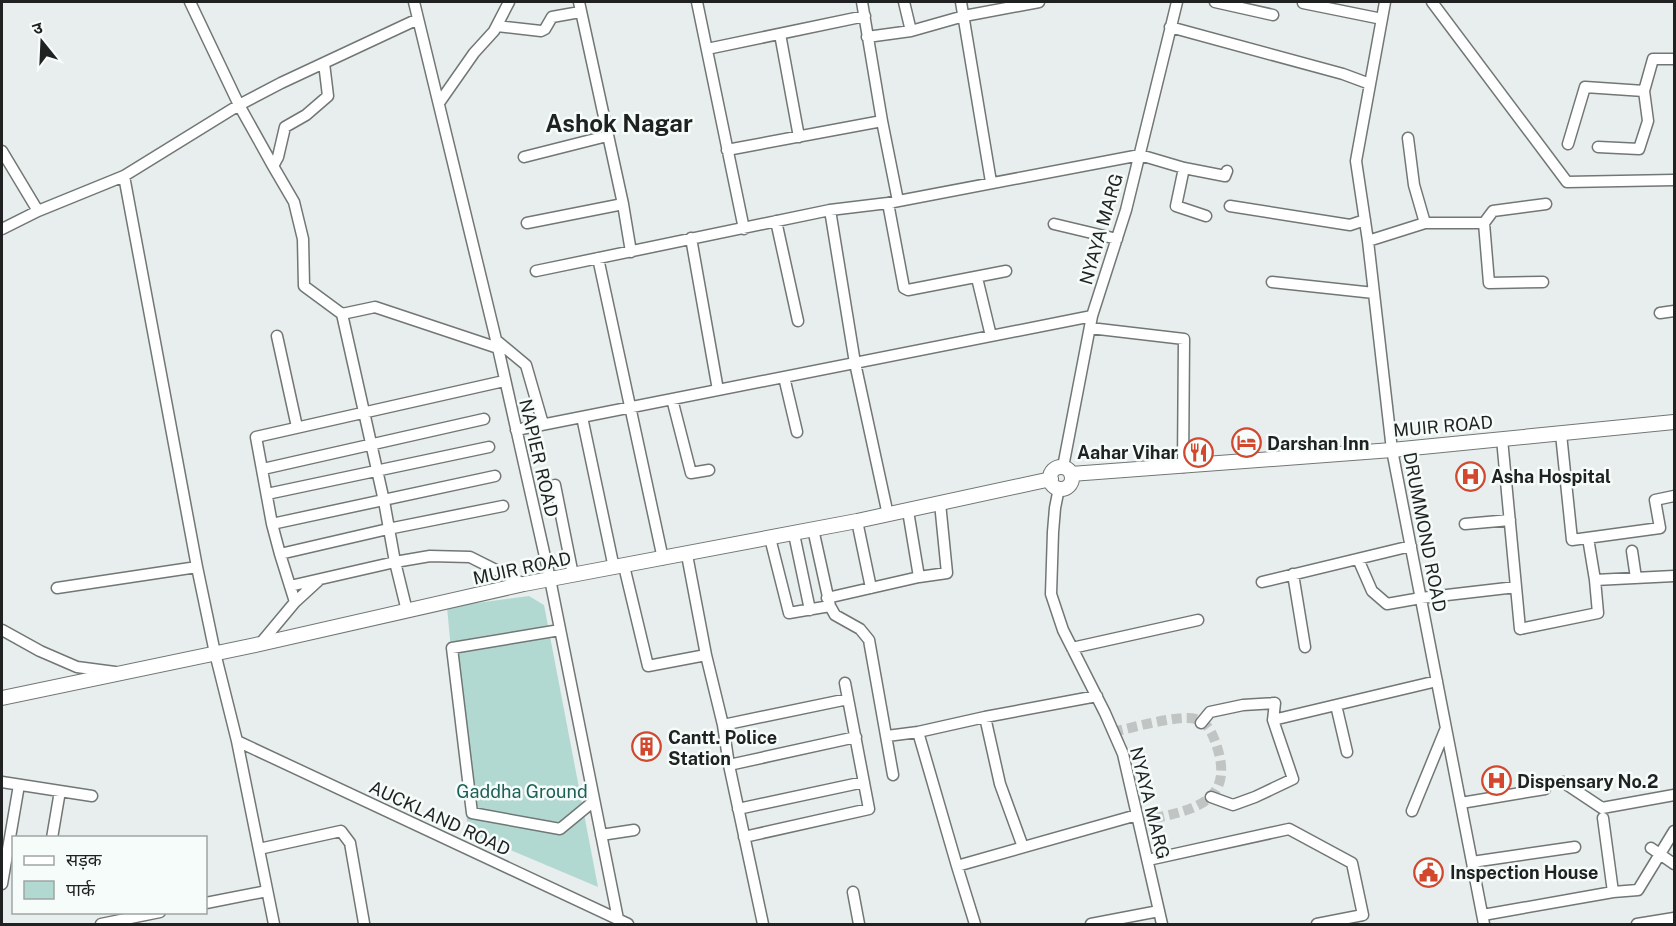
<svg xmlns="http://www.w3.org/2000/svg" width="1676" height="926" font-family="'Public Sans','Noto Sans Devanagari',sans-serif">
<rect width="100%" height="100%" fill="#e8eeed"/>
<path fill="#b2d9d1" d="M529 596 544 605 598 887 468 832 447 607Z"/>
<g fill="none" stroke-linecap="round" stroke-linejoin="round">
<path stroke="#c0c5c4" stroke-width="10" stroke-dasharray="10 5" stroke-linecap="butt" d="M1113 732C1131 728 1180 714 1196 719 1209 723 1213 735 1217 747 1237 808 1182 811 1139 822"/>
<defs>
<path id="minor" d="M190 2 239 105 273 166 294 202 303 239 304 286 342 314 375 307 498 348
M414 2 498 348 550 579 619 924
M579 2 623 204 631 252
M697 2 744 229
M862 2 882 121 898 201
M904 2 911 31
M961 2 991 182
M1215 2 1273 15
M1385 2 1356 161 1368 241 1392 450 1484 924
M1432 2 1567 182 1674 180
M1303 3 1382 19
M497 26 541 31 545 29 552 17 580 12
M1170 27 1343 74 1370 84
M780 34 799 137
M867 37 911 31 964 16 1039 2
M707 49 865 16
M439 103 474 53 494 31 509 2
M1408 138 1414 185 1425 223
M1568 144 1585 87 1644 91
M1598 147 1639 149 1648 121 1644 91 1653 59H1674
M727 150 882 121
M2 151 38 211
M524 157 607 136
M273 166 278 157 285 127 306 115 328 96 324 63
M1184 168 1176 206 1206 216
M124 176 197 567 215 653 237 741 274 924
M888 203 904 288 908 290 1006 271
M1230 206 1350 225 1365 220
M830 210 855 363 888 515
M776 221 798 321
M527 223 623 204
M1484 223 1489 283 1543 282
M1054 224 1117 239
M2 229 38 211 124 176 239 105 281 83 418 19
M691 238 718 390
M1368 241 1425 223H1484L1493 211 1546 204
M598 258 663 559
M536 271 830 210 888 203 1140 155 1184 168 1225 176 1227 171
M977 278 991 336
M1272 282 1374 293
M1660 313 1674 311
M342 314 384 501 395 562 407 611
M1090 328 1184 339 1183 467
M277 336 297 427
M496 340 526 365 543 424
M784 377 797 432
M672 399 691 473 709 470
M582 417 614 568
M516 430 1092 316
M1561 434 1572 540 1660 528 1655 500 1674 496
M1502 439 1520 629 1598 613 1595 580 1588 538
M1063 467 1092 316 1126 210 1177 2
M263 469 484 419
M555 485 573 575
M1059 488 1055 508 1053 532 1051 594 1063 630 1105 713 1123 754 1162 924
M267 494 489 447
M908 511 919 577
M857 521 871 588
M272 524 495 476
M1465 524 1510 520
M813 529 830 606 835 615 860 629 869 640 893 775
M794 534 810 610
M770 538 789 613 830 606
M1632 551 1636 578
M280 554 388 529 503 506
M687 555 706 655 723 725 729 765 763 924
M1358 559 1372 591 1387 604 1421 598 1516 587
M624 566 648 666 706 655
M1293 574 1305 647
M1595 580 1674 576
M1262 582 1411 546
M290 586 395 562 430 556 470 557 524 584
M57 588 197 567
M827 598 919 577 947 573 940 503
M294 603 318 581
M2 630 40 651 77 667 115 672
M560 630 452 648 472 813 560 829 594 801
M260 644 295 602 280 554 272 524 256 437 504 381
M1072 648 1198 620
M1336 705 1347 752
M985 717 1000 784 1023 847
M1201 723 1210 712 1243 705 1275 703 1273 720 1437 681
M723 725 848 699
M918 732 957 866 975 924
M887 736 918 732 985 717 1097 696
M237 741 628 924
M729 765 856 737
M2 782 92 796
M1563 782 1602 808 1674 795
M1211 797 1233 805 1255 797 1293 779 1273 720
M1461 803 1545 789
M738 809 864 782
M1412 811 1446 728
M601 835 634 830
M744 837 869 809 845 683
M52 838 60 791
M1651 848 1674 864
M259 849 341 831 350 843 364 923
M1148 860 1289 829 1352 863 1363 915 1317 924
M1472 862 1575 847
M957 866 1137 815
M2 884 19 785
M853 892 859 924
M1613 892 1638 890 1674 831
M206 903 267 891
M1483 915 1613 892 1603 818
M101 924 160 912
M1091 924 1159 911
M1637 924 1674 918"/>
<path id="major" d="M1050 478a11 11 0 1 1 22 0a11 11 0 1 1-22 0Z
M1071 474 1392 450 1674 422
M2 698 260 644 524 584 857 521 1051 479"/>
</defs>
<use href="#minor" stroke="#717775" stroke-width="13"/>
<use href="#major" stroke="#717775" stroke-width="16"/>
<use href="#minor" stroke="#fff" stroke-width="10"/>
<use href="#major" stroke="#fff" stroke-width="14"/>
</g>
<defs>
<symbol id="hotel-ring" viewBox="-11 -11 22 22"><circle r="9.5" fill="#f5fcfa" stroke="#d2472e" stroke-width="1.5"/><path d="M-6-4.5h1.5V1H6V5H4.5V3h-9V5H-6ZM-4 0a1.8 1.8 0 1 1 3.6 0ZM.5 0V-2.5h3Q6-2.5 6 0Z" fill="#d2472e"/></symbol>
<symbol id="restaurant-ring" viewBox="-11 -11 22 22"><circle r="9.5" fill="#f5fcfa" stroke="#d2472e" stroke-width="1.5"/><path d="M-5-6h1v4h1v-4h1v4h1v-4h1v5L-1.5 .5V6h-2V.5L-5-1ZM5-6V6H3V1.5H1.5Q1.5-4 5-6Z" fill="#d2472e"/></symbol>
<symbol id="hospital-ring" viewBox="-11 -11 22 22"><circle r="9.5" fill="#f5fcfa" stroke="#d2472e" stroke-width="1.5"/><path d="M-5-5h3v3.5h4V-5h3V5h-3V1.5h-4V5h-3Z" fill="#d2472e"/></symbol>
<symbol id="building-ring" viewBox="-11 -11 22 22"><circle r="9.5" fill="#f5fcfa" stroke="#d2472e" stroke-width="1.5"/><path d="M-4-6H4V6H1V3H-1V6H-4ZM-2.5-4.3h1.7v1.8h-1.7ZM.8-4.3h1.7v1.8H.8ZM-2.5-1h1.7V.8h-1.7ZM.8-1h1.7V.8H.8Z" fill="#d2472e"/></symbol>
<symbol id="civic-ring" viewBox="-11 -11 22 22"><circle r="9.5" fill="#f5fcfa" stroke="#d2472e" stroke-width="1.5"/><path d="M-.6-6.5H3V-4.5H.6V-3L4-1V1h2V6H-6V1h2V-1L-.6-3ZM-1.2 2.5V6h2.4V2.5Z" fill="#d2472e"/></symbol>
</defs>
<g fill-rule="evenodd">
<use href="#hotel-ring" x="1230" y="426" width="33" height="33"/>
<use href="#restaurant-ring" x="1182" y="436" width="33" height="33"/>
<use href="#hospital-ring" x="1454" y="460" width="33" height="33"/>
<use href="#building-ring" x="630" y="730" width="33" height="33"/>
<use href="#hospital-ring" x="1480" y="764" width="33" height="33"/>
<use href="#civic-ring" x="1412" y="856" width="33" height="33"/>
</g>
<g text-anchor="middle" dominant-baseline="central" stroke-width="5" stroke-linejoin="round" paint-order="stroke">
<g font-size="18" fill="#1f2221" stroke="#f5fcfa">
<text transform="translate(1101 229) rotate(-74)">NYAYA MARG</text>
<text transform="translate(1443 426) rotate(-5)">MUIR ROAD</text>
<text transform="translate(539 458) rotate(77)">NAPIER ROAD</text>
<text transform="translate(1425 532) rotate(79)">DRUMMOND ROAD</text>
<text transform="translate(522 568) rotate(-12)">MUIR ROAD</text>
<text transform="translate(1150 803) rotate(76)">NYAYA MARG</text>
<text transform="translate(440 818) rotate(25)">AUCKLAND ROAD</text>
</g>
<g font-size="18" font-weight="bold" fill="#1f2221" stroke="#f5fcfa" text-anchor="start">
<text x="1267" y="443">Darshan Inn</text>
<text x="1178" y="452" text-anchor="end">Aahar Vihar</text>
<text x="1491" y="476">Asha Hospital</text>
<text x="668" y="737">Cantt. Police<tspan x="668" dy="21">Station</tspan></text>
<text x="1517" y="781">Dispensary No.2</text>
<text x="1450" y="872">Inspection House</text>
</g>
<g font-size="18" fill="#1e5f56" stroke="#f5fcfa">
<text x="522" y="791">Gaddha Ground</text>
</g>
<g font-size="24" font-weight="bold" fill="#1f2221" stroke="#f5fcfa">
<text x="619" y="123">Ashok Nagar</text>
</g>
</g>
<rect width="1676" height="926" fill="none" stroke="#1f2221" stroke-width="6"/>
<rect x="12" y="836" width="195" height="78" fill="#f5fcfa" stroke="#9fa5a3" stroke-width="1.5"/>
<rect x="24" y="856" width="30" height="9" fill="#ffffff" stroke="#9fa5a3" stroke-width="1.5"/>
<text x="66" y="866" font-size="18" fill="#1f2221">सड़क</text>
<rect x="24" y="881" width="30" height="18" fill="#b2d9d1" stroke="#9fa5a3" stroke-width="1.5"/>
<text x="66" y="896" font-size="18" fill="#1f2221">पार्क</text>
<g transform="translate(42 42) rotate(342)" stroke="#f5fcfa" stroke-width="4.5" paint-order="stroke">
<path d="M0-4.5L10 22L0 15L-10 22Z" fill="#1f2221"/>
<text y="-9" font-size="16" font-weight="bold" text-anchor="middle" fill="#1f2221">उ</text>
</g>
</svg>
